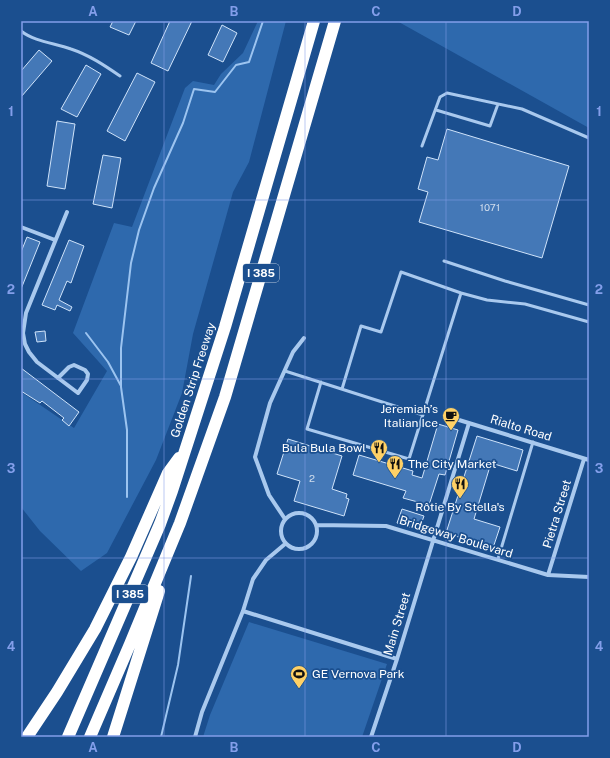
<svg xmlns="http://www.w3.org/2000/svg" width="610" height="758" font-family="'Public Sans',sans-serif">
<rect width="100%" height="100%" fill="#1b4f8f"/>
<path fill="#2e69ad" d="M258 21H286L249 162 233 192 193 334 182 393 156 460 107 553 81 571 40 531 21 507V392L74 428 107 371 73 333 114 223 132 227 185 88 193 81 214 85 221 74 243 53Z
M397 21H589V128Z
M249 622 387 664 362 737H203L210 715Z"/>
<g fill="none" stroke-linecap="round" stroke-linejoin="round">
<path stroke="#9cc4f0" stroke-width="2" d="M86 333 108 362 121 386
M127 497V430L121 387V348L131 263 139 230 154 188 183 123 194 89 215 92 236 65 249 62 263 21
M161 737 178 665 191 576"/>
</g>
<path fill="#4478b7" stroke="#cfe3fa" d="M113 21H136L129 35 110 27Z
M170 21H192L168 71 151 63Z
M222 25 237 33 223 62 208 55Z
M39 50 52 61 21 97V71Z
M86 65 101 74 77 117 61 109Z
M137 73 155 82 125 141 107 131Z
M57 121 75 124 65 189 47 186Z
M447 129 569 166 542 258 419 222 428 192 418 189 427 157 438 160Z
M103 155 121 158 112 208 93 204Z
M27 237 40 242 21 289V252Z
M69 240 84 246 71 283 67 281 59 300 72 307 70 311 57 305 55 310 42 305Z
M45 331 46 341 37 342 35 332Z
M21 368 79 412 69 426 62 420 64 418 42 401 40 403 21 391Z
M438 424 458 430 445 475 439 474 429 505 403 498 406 491 353 475 359 455 413 471 412 475 422 478Z
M477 436 523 450 517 471 491 463 474 519 500 527 493 548 446 533Z
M288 439 342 456 332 489 347 494 346 498 349 499 344 516 294 501 300 481 277 474Z
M402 509 424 516 419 530 397 523Z"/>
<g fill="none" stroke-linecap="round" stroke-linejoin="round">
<path stroke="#a9c9ee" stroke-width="3" d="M21 31C35 42 55 43 71 49 89 55 104 65 120 76
M436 110 490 126 498 104
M422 146 440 97 447 93 522 109 589 138
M444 261 505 281 589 305
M461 293 487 300 525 304 589 322
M285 371 423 415
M321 382 307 429 409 459 461 293 401 272 381 332 361 326 342 389
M498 559 533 442"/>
<path stroke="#a9c9ee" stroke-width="4" d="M21 227 55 240
M58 378 69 367 74 365 85 370 88 374 87 380 78 393 37 362 29 352 25 344 23 333 26 313 67 212
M446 416 589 460
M281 531a18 18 0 1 1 36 0a18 18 0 1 1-36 0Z
M285 519 269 495 255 457 270 403 293 352 304 338
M316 525 386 526 548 575 589 577
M548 575 584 459
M243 611 397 659
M195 737 202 712 243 611 253 579 266 560 285 544
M371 737 397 659 469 423"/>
<path stroke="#fff" stroke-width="12" d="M27 737 57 692 95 629 131 557 168 473 179 458
M68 737 160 524 172 491 225 327 314 21
M90 737 130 644 180 523 225 397 335 21
M113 737 159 591"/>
</g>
<path fill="none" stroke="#839eea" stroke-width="1" stroke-opacity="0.55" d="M164 21V737M305 21V737M446 21V737M21 200H589M21 379H589M21 558H589"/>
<defs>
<symbol id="cafe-pin" viewBox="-11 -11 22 30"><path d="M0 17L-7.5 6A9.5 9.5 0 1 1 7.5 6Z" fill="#ffd166" stroke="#1b4f8f"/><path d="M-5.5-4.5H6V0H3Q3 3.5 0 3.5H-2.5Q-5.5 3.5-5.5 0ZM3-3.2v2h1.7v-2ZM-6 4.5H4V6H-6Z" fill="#111"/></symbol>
<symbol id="restaurant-pin" viewBox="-11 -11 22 30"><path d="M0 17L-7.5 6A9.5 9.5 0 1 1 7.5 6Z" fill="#ffd166" stroke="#1b4f8f"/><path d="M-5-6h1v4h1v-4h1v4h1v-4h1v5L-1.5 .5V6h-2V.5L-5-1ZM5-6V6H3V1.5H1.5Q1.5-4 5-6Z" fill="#111"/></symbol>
<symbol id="stadium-pin" viewBox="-11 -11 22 30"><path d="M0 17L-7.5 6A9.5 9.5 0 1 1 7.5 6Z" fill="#ffd166" stroke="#1b4f8f"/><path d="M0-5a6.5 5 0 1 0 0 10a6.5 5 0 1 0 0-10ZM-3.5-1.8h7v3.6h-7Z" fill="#111"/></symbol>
</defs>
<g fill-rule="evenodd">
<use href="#cafe-pin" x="441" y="406" width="20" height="27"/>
<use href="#restaurant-pin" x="369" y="438" width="20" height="27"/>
<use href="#restaurant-pin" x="385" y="454" width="20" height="27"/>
<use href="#restaurant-pin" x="450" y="474" width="20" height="27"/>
<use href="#stadium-pin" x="289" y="664" width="20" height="27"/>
</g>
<g text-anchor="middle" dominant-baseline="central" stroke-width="3.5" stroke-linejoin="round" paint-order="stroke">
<g font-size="10" fill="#d0dded">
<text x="490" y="207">1071</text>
<text x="312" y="478">2</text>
</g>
<g fill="#1b4f8f" stroke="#bbcadd" stroke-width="1">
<rect x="243" y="264" width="36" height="18" rx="3"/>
<rect x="112" y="585" width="36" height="18" rx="3"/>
</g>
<g font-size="11" font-weight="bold" fill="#fff">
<text x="261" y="273">I 385</text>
<text x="130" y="594">I 385</text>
</g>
<g font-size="12" fill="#fff" stroke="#1b4f8f">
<text transform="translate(193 380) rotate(-72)">Golden Strip Freeway</text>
<text transform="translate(521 428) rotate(17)">Rialto Road</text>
<text transform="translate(557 514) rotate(-73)">Pietra Street</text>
<text transform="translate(456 537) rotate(17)">Bridgeway Boulevard</text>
<text transform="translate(397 624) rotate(-73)">Main Street</text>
</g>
<g font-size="12" fill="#fff" stroke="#1b4f8f" text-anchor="end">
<text x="438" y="409">Jeremiah’s<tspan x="438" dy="14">Italian Ice</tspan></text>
<text x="366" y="448">Bula Bula Bowl</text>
<text x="408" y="464" text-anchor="start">The City Market</text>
<text x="460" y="507" text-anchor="middle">Rôtie By Stella's</text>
<text x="312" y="674" text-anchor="start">GE Vernova Park</text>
</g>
</g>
<rect width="610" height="758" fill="none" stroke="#1b4f8f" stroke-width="44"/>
<rect x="22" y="22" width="566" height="714" fill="none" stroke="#839eea" stroke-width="1.5"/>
<g font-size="13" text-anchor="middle" font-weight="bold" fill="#839eea">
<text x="93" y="16">A</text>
<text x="234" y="16">B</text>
<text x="376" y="16">C</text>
<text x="517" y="16">D</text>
<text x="11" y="116">1</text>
<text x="599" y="116">1</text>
<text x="11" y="294">2</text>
<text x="599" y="294">2</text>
<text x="11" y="473">3</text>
<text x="599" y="473">3</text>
<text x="11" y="651">4</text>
<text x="599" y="651">4</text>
<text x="93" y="752">A</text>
<text x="234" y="752">B</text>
<text x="376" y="752">C</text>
<text x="517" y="752">D</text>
</g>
</svg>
